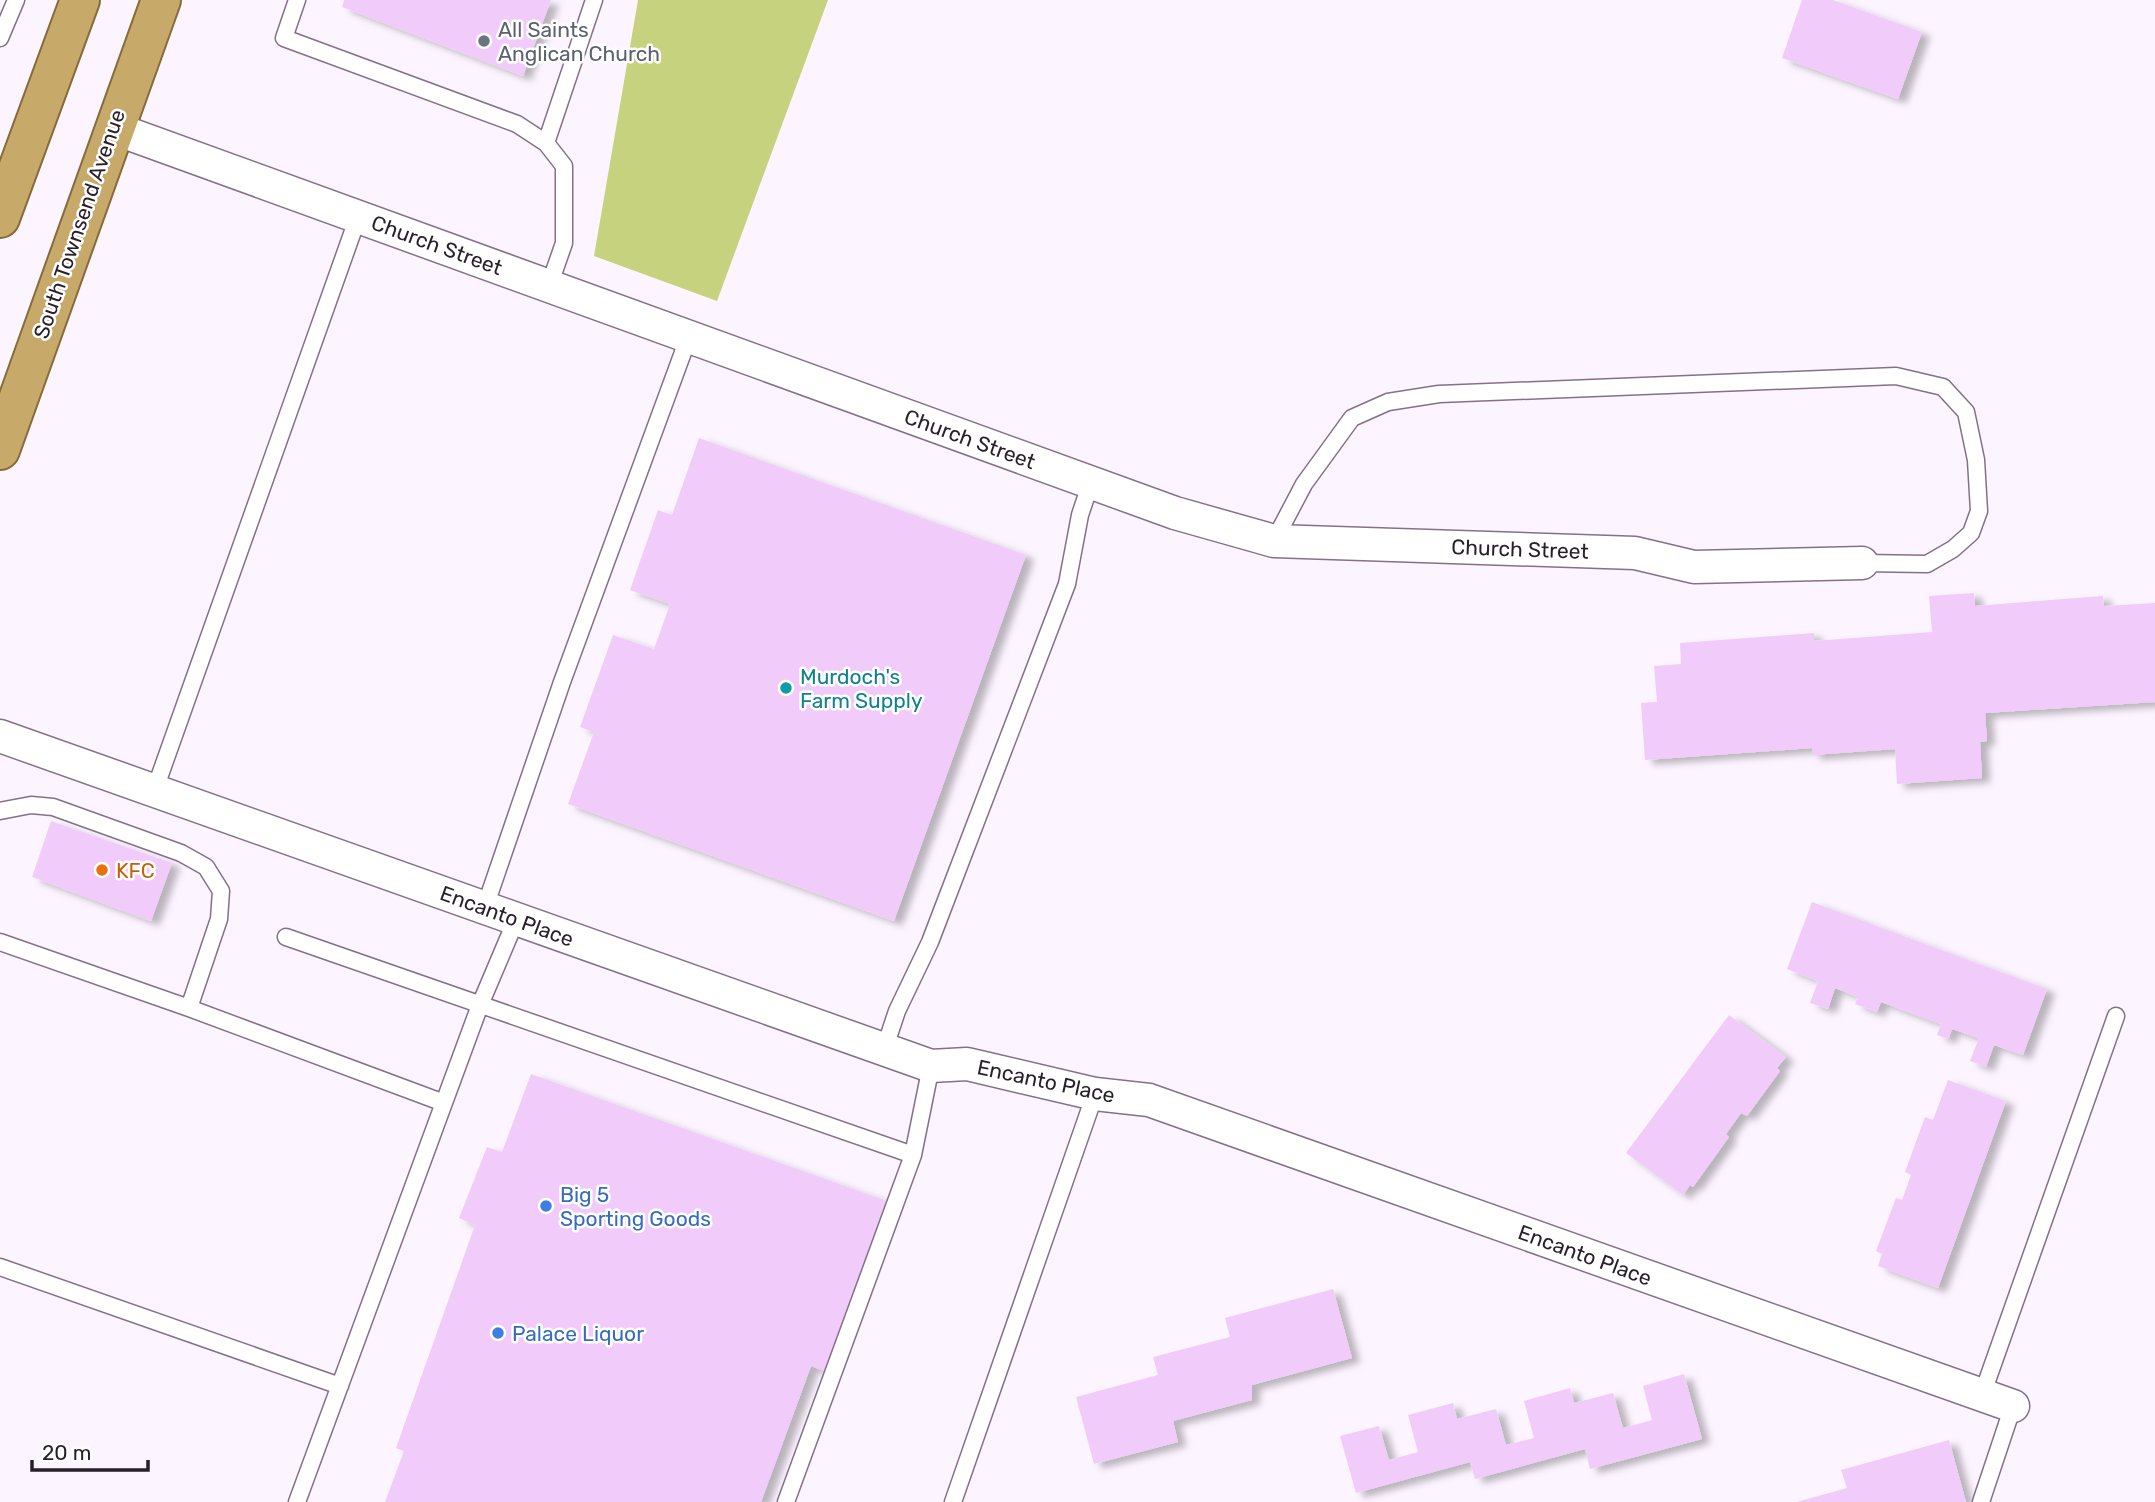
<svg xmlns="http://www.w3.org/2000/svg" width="2155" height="1502" font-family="Rubik,sans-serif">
<defs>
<filter id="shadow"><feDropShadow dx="8" dy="4.5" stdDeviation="3.5" flood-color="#0004"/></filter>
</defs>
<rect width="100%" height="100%" fill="#fcf4ff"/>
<path fill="#c7d27f" d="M638 0H828L717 301 594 256Z"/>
<path fill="#f1ccfa" filter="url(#shadow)" d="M344 0H551L523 76 342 7Z
M1802 0H1833L1922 32 1898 99 1782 58Z
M699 438 1026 555 894 921 568 804 594 732 580 727 613 635 654 649 670 604 630 590 658 510 672 515Z
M1974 593 1975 606 2103 596 2104 606 2155 603V702L1985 713 1987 741 1980 742 1982 778 1897 784 1895 749 1812 755V748L1645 760 1641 703 1657 702 1654 666 1681 664 1680 643 1814 633V641L1932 632 1929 596Z
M51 821 172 863 151 921 32 877Z
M1812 902 2047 989 2023 1055 1994 1045 1986 1067 1970 1061 1979 1038 1952 1029 1948 1039 1937 1035 1941 1024 1881 1002 1877 1012 1855 1004 1858 997 1835 988 1828 1009 1810 1003 1818 981 1787 969Z
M1729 1015 1786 1057 1777 1068 1780 1071 1747 1116 1741 1113 1726 1134 1729 1137 1693 1187 1690 1185 1683 1195 1626 1153Z
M531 1074 890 1202 827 1372 811 1366 761 1502H385L404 1451 396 1448 475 1225 459 1218 487 1147 502 1152Z
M1948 1080 2006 1101 1938 1288 1878 1266 1882 1254 1876 1251 1896 1198 1902 1200 1911 1175 1905 1172 1925 1117 1933 1120Z
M1333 1289 1352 1358 1252 1385V1400L1173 1421 1178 1442 1094 1464 1076 1397 1158 1375 1153 1357 1230 1337 1225 1318Z
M1684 1374 1702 1439 1590 1469 1585 1449 1475 1479 1470 1462 1356 1493 1340 1436 1379 1426 1389 1460 1418 1452 1408 1415 1453 1403 1457 1419 1496 1409 1506 1445 1534 1438 1524 1401 1570 1388 1574 1403 1613 1393 1623 1428 1652 1420 1643 1386Z
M1949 1440 1966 1502H1797L1847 1488 1841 1470Z"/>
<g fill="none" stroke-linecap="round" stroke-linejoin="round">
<defs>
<path id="service" d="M297 0 284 38 517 124 546 143 564 166V243L549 286
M0 38 16 0
M546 143 594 0
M1274 541 1304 484 1352 418 1388 402 1439 394 1896 376 1943 387 1966 412 1976 460 1979 511 1971 533 1953 549 1927 564 1862 563
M155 789 358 217
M0 811 31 805 53 807 181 853 206 867 221 891 219 919 189 1008
M485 907 562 682 689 336
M286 937 913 1155
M0 942 189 1008 444 1103
M884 1050 897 1011 930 942 1067 584 1080 515 1091 482
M0 1267 340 1386
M1982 1395 2116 1016
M297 1502 480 1005 516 920
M786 1502 913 1155 931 1066
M953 1502 1095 1094
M1981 1502 2013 1406"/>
<path id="minor" d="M113 128 1175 513 1274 541 1635 553 1694 567 1862 563
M0 736 931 1066 967 1064 1095 1094 1149 1100 2013 1406"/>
<path id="trunk" d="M0 218 80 0
M0 450 161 0"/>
</defs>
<use href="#service" stroke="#847189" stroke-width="19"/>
<use href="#minor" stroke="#847189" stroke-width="35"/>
<use href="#trunk" stroke="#866c3b" stroke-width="42"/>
<use href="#service" stroke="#fff" stroke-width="16"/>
<use href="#minor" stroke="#fff" stroke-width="32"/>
<use href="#trunk" stroke="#c7aa6a" stroke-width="38"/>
</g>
<circle fill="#6b7280" stroke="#fff" stroke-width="2.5" cx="484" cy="41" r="7"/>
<circle fill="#0f9aa8" stroke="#fff" stroke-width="2.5" cx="786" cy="688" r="7"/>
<circle fill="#e8710a" stroke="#fff" stroke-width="2.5" cx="102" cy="870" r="7"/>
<g fill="#3f7fe0" stroke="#fff" stroke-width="2.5">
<circle cx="546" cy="1206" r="7"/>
<circle cx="498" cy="1333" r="7"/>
</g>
<g text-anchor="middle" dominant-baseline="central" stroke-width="5" stroke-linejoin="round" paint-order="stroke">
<g font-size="21" fill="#5b616d" stroke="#fff" text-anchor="start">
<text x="498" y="29">All Saints<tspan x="498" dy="24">Anglican Church</tspan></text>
</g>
<g font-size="21" fill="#271f29" stroke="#fff">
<text transform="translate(79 224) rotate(-71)">South Townsend Avenue</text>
<text transform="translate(437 245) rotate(20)">Church Street</text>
<text transform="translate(970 439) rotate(20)">Church Street</text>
<text transform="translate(1520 549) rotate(2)">Church Street</text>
<text transform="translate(507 916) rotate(20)">Encanto Place</text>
<text transform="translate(1046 1081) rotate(12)">Encanto Place</text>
<text transform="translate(1585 1255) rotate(20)">Encanto Place</text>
</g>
<g font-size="21" fill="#0d838f" stroke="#fff" text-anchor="start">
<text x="800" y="676">Murdoch's<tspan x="800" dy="24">Farm Supply</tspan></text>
</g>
<g font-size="21" fill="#c56008" stroke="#fff" text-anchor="start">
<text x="116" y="870">KFC</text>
</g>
<g font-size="21" fill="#366cbe" stroke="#fff" text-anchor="start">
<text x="560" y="1194">Big 5<tspan x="560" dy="24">Sporting Goods</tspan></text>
<text x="512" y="1333">Palace Liquor</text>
</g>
</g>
<path d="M32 1460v10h116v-10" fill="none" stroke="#271f29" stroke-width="3.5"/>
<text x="42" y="1460" font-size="21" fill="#271f29" stroke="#ffffff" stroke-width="5" paint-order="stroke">20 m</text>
</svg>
